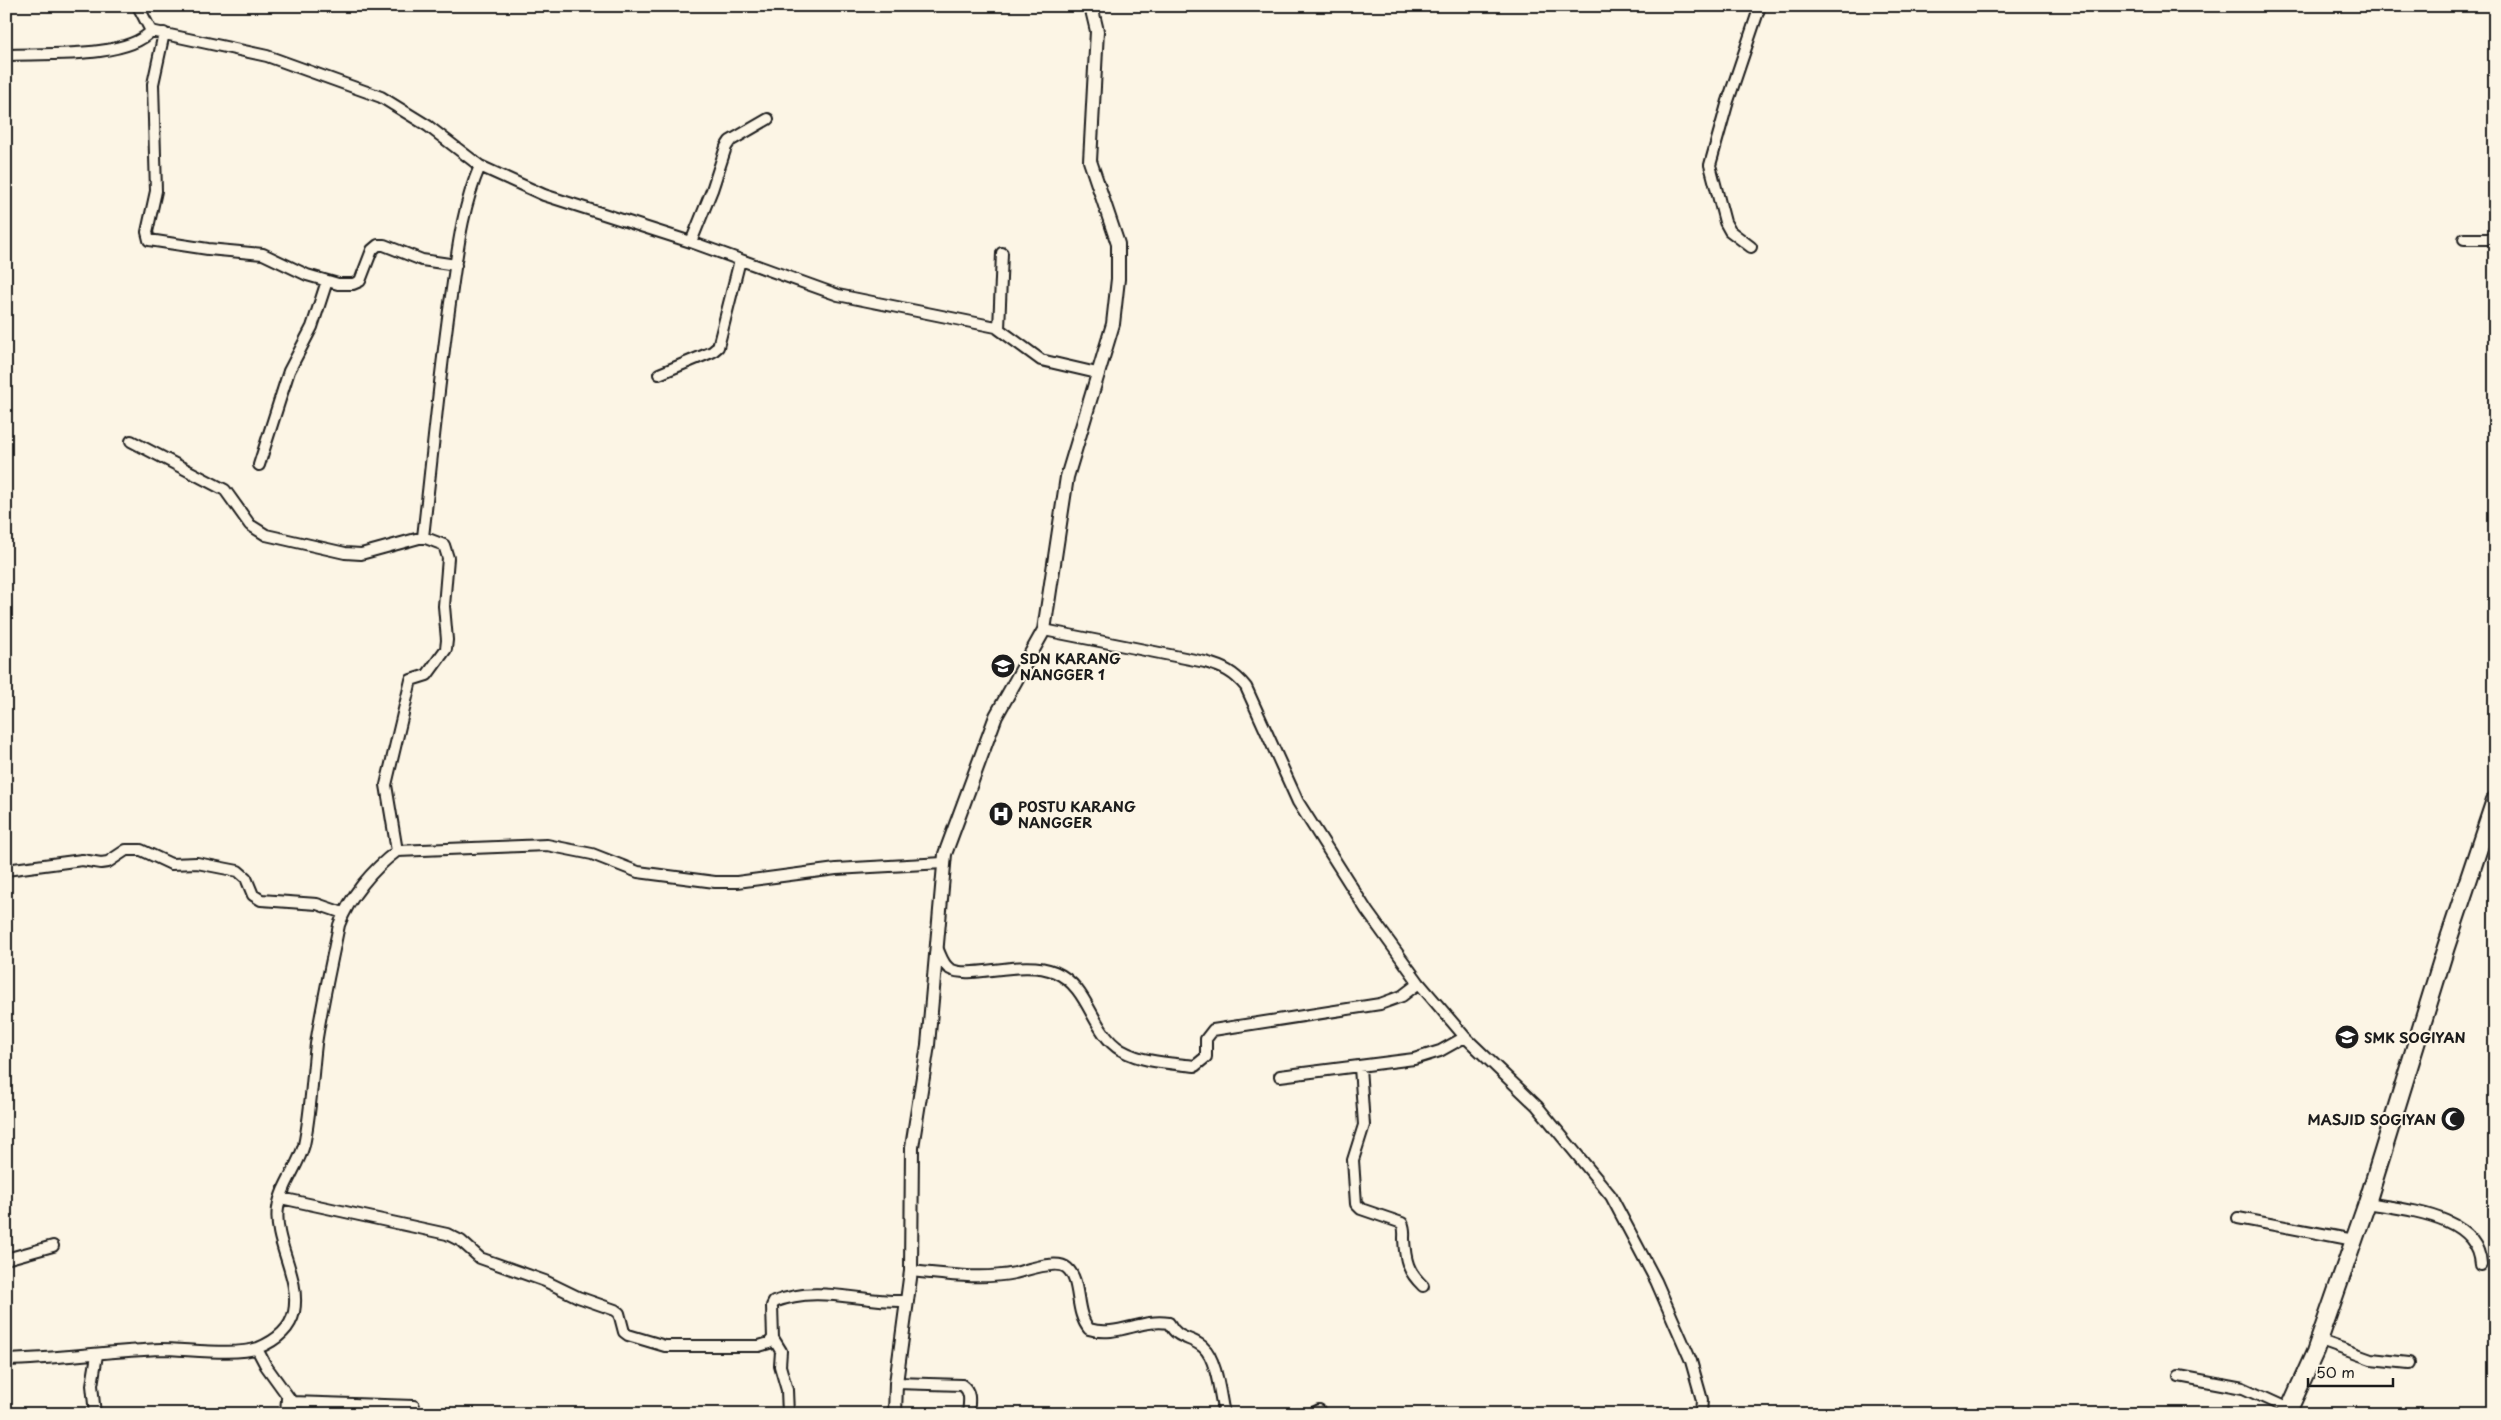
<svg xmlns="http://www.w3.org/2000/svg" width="2501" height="1420" font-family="'Playpen Sans',sans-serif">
<rect width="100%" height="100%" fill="#fcf5e5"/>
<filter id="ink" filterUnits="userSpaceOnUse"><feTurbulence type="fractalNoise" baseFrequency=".02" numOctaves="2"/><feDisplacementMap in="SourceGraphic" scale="10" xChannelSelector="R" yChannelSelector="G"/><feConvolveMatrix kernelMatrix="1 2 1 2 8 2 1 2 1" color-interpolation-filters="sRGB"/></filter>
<g filter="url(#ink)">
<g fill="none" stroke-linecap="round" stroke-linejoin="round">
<defs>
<path id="minor" d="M138 6 151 31 267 56 381 97 428 126 480 166 544 195 691 242 838 295 996 327 1041 360 1097 373
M164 33 153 84 156 191 147 232 149 240 208 249 263 254 307 275 338 284H353L360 281 372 250 378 245H384L422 260 456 265
M6 55C42 53 127 59 151 31
M2464 239H2495
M691 242 712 190 726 147 730 141 768 119
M1751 247 1730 231 1725 222 1710 165 1728 101 1760 6
M999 329 1002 253
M659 374 712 352 718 347 740 260
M259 465 289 371 312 327 327 281
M423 537C432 459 439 381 450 303 457 256 461 210 480 166
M1044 630 1205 662C1223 667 1234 672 1246 687L1298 802 1367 911 1419 983 1465 1037 1537 1106 1611 1196 1656 1281 1691 1361 1702 1400 1701 1414
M397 851 547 845 592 854 638 872 715 882H737L836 869 943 863
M6 870 82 860 101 863 108 862 126 850H141L171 864 197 863 238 871 246 878 253 895 261 900 317 904 343 913
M938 950C941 956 943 965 950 969 970 980 1023 958 1055 972 1090 987 1091 1032 1121 1050 1144 1063 1170 1063 1195 1066L1206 1057V1039L1213 1030 1380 1004 1402 996 1419 983
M1360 1067 1364 1125 1353 1160 1356 1204 1361 1209 1402 1223C1405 1229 1404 1233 1404 1239 1405 1260 1408 1272 1423 1286
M1280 1076 1414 1059 1440 1051 1465 1037
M281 1198 447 1234 461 1241 480 1258 545 1281 578 1297 615 1310 619 1313 624 1332 628 1335 665 1346H759L769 1343 773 1338 772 1306 774 1302C819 1284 861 1303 906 1301
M2367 1203C2405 1210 2478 1214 2481 1265
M2238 1218 2354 1240
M6 1259 53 1246
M911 1271C944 1274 981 1280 1015 1273 1027 1270 1057 1259 1067 1268 1082 1281 1074 1311 1089 1329 1117 1338 1141 1318 1169 1323 1178 1341 1191 1336 1203 1347 1217 1359 1220 1396 1224 1414
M773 1338 781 1351 780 1366 787 1390 788 1414
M2318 1340 2371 1359 2409 1363
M257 1349 266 1366 292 1402 414 1406
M6 1360C58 1359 109 1351 161 1349 186 1349 236 1356 258 1348 275 1341 290 1330 294 1312 301 1277 273 1242 278 1208 281 1186 298 1167 304 1145 311 1112 312 1078 316 1044 322 1004 331 965 339 925 349 897 373 869 397 851L386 785 411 680 427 675 446 649 447 640 444 606 448 558 444 545 423 537 361 554 345 553 266 535 250 525 225 490 131 441
M2179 1376 2243 1388 2289 1409
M896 1383 962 1385C972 1392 969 1403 968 1414
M95 1414 92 1385 97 1355
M286 1414 287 1398
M1311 1414 1319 1410"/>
<path id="tertiary" d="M895 1414 896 1383 911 1271 912 1147 928 1045 945 854 996 716 1044 630 1067 477 1113 324 1118 279V244L1090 161 1097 31 1091 6"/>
<path id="primary" d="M2287 1414 2315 1352 2367 1203 2446 947 2495 800"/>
</defs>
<use href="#minor" stroke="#1c1c1c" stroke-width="14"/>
<use href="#tertiary" stroke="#1c1c1c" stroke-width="16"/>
<use href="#primary" stroke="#1c1c1c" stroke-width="20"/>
<use href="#minor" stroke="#fcf5e5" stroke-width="10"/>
<use href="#tertiary" stroke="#fcf5e5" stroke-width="12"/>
<use href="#primary" stroke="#fcf5e5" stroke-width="16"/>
</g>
</g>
<defs>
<symbol id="school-disc" viewBox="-11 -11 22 22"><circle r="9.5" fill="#1c1c1c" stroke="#fcf5e5"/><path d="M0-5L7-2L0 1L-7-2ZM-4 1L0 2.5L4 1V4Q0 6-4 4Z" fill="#fff"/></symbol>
<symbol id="hospital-disc" viewBox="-11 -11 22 22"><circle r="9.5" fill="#1c1c1c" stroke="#fcf5e5"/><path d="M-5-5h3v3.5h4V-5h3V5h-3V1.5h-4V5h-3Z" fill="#fff"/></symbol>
<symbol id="mosque-disc" viewBox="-11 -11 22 22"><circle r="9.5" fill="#1c1c1c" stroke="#fcf5e5"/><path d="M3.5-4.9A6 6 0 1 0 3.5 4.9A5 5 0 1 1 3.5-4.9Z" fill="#fff"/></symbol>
</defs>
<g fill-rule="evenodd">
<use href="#school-disc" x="989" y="652" width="28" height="28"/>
<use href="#hospital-disc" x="987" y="800" width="28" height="28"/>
<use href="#school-disc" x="2333" y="1023" width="28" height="28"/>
<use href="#mosque-disc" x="2439" y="1105" width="28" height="28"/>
</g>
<g text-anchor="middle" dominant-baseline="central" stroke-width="4" stroke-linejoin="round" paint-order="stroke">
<g font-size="14" font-weight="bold" fill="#1c1c1c" stroke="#fcf5e5" text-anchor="start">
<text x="1020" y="658">SDN KARANG<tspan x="1020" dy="16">NANGGER 1</tspan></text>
<text x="1018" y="806">POSTU KARANG<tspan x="1018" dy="16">NANGGER</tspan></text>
<text x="2364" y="1037">SMK SOGIYAN</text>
<text x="2436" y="1119" text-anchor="end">MASJID SOGIYAN</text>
</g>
</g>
<rect width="2501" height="1420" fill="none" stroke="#fcf5e5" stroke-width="25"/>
<rect x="12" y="12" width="2476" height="1395" fill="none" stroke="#1c1c1c" stroke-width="2" filter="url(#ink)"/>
<path d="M2308 1378v8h85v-8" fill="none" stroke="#1c1c1c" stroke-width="2.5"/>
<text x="2316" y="1378" font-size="15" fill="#1c1c1c" stroke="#fcf5e5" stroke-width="4" paint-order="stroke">50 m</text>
</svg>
